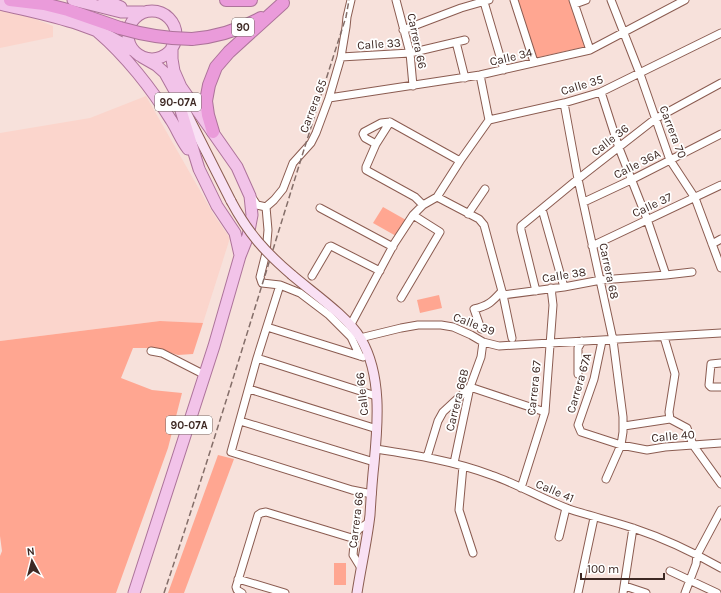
<svg xmlns="http://www.w3.org/2000/svg" width="721" height="593" font-family="Karla,sans-serif">
<rect width="100%" height="100%" fill="#f7e1db"/>
<path fill="#fbd5cc" d="M0 10 28 16 53 26V37L0 48Z
M146 96 214 215 230 238 203 323 160 321 0 341V133L90 118Z"/>
<path fill="#ffa691" d="M516 0H572L588 46 535 58Z
M383 207 406 220 396 236 373 223Z
M439 295 442 308 420 313 417 300Z
M160 321 203 323 193 354 178 355 154 348H133L121 378 152 390 182 393 168 448 116 593H0V556L2 551 0 536V341Z
M218 455 234 459 184 593H168Z
M334 563H346V585H334Z"/>
<g fill="none" stroke-linecap="round" stroke-linejoin="round">
<defs>
<path id="street" d="M351 0 347 17 346 27 341 57 329 98 316 133 311 143 293 163 283 189 274 200 266 207 268 230 266 253 260 277 262 283 280 285 300 293 329 315 351 337 360 356
M396 0 410 53 413 86
M514 0 534 62
M573 0 590 50
M611 0 640 74 670 160 695 198 721 268
M484 2 504 70
M575 4 586 0
M403 30 461 8 489 0
M456 42 465 78
M341 57 410 53 465 40
M480 75 489 120
M329 98 480 75 590 50 685 0
M564 103 578 179 613 340 623 417V432L621 445 606 479
M390 122 376 144 366 167V170L415 197 423 205
M390 122 460 161
M376 144 365 138 363 134 364 132 381 123 390 122
M251 196 257 205 266 207
M437 197 479 219 484 225 503 295 512 338
M584 202 631 180 721 134
M320 208 393 247
M542 209 564 287
M468 214 485 189
M712 244 721 239
M592 246 721 185
M666 275 692 272
M312 276 329 247 331 246 380 271
M280 285 257 358 231 452 352 490 372 494
M536 291 521 230V226L578 179 655 119 721 83
M503 295 564 287 601 280 666 275 647 219 619 148 601 92
M401 298 440 232 413 215
M350 326 394 244 413 215 423 205 437 197 460 161 489 120 564 103 601 92 721 33
M267 327 363 357
M481 329 474 309C488 306 492 302 502 291
M664 337 675 374 669 412 670 419 687 428 693 445 721 484
M360 338 401 328 418 325H441L453 327 471 335 483 342 499 346 721 333
M602 341 594 379 578 425 581 432 621 445 647 450 665 447 721 443
M151 351 162 353 205 375
M257 358 376 396
M721 363 711 364 709 385 711 387H721
M578 374V348L582 341
M249 389 377 429
M240 421 374 462
M624 426 670 419
M376 449C415 455 454 461 491 475 518 484 542 499 569 509 590 516 612 521 633 528 663 538 693 552 721 568
M427 457 438 421 443 412 470 387 545 412
M454 463 470 387 481 357 483 342
M463 466 459 510 473 553
M521 488 545 412 553 305 551 288
M559 537 566 508
M361 568 353 555 355 534 359 529 368 523
M670 571 717 593
M238 579 285 593
M625 586 646 593
M242 593 237 590 236 587 258 515 261 513 266 512 355 539
M578 593 594 518
M623 593 633 528
M685 593 696 564 697 555 721 510"/>
<path id="secondary" d="M184 108 231 201
M292 275C313 293 347 316 361 339 382 375 378 423 374 464 372 481 371 498 370 515 367 541 361 567 357 593"/>
<path id="primary" d="M73 0 121 12H143
M104 0 121 7
M0 4C45 15 94 23 132 50
M128 35a24 24 0 1 1 48 0a24 24 0 1 1-48 0Z
M98 32C125 55 152 89 171 120 177 129 181 140 188 149
M142 57 156 65 165 73 175 91 199 169 217 206 235 233 240 255
M134 593 214 346 240 256 248 236 252 215 250 196 237 167 181 87 174 71 172 59V47"/>
<path id="highway" d="M10 0 44 4 68 10 120 28
M226 0H251
M192 39C217 37 239 30 261 18
M213 132 208 115 206 101 209 85 216 67 229 52 283 3"/>
</defs>
<use href="#street" stroke="#8b5c51" stroke-width="9"/>
<use href="#secondary" stroke="#8b5c51" stroke-width="11"/>
<use href="#primary" stroke="#ad739a" stroke-width="13"/>
<use href="#highway" stroke="#ad739a" stroke-width="14"/>
<use href="#street" stroke="#fff" stroke-width="7"/>
<use href="#secondary" stroke="#f9e1f4" stroke-width="9"/>
<use href="#primary" stroke="#f2c3e9" stroke-width="11"/>
<use href="#highway" stroke="#ea9bda" stroke-width="12"/>
<path stroke="#846e69" stroke-width="1.5" stroke-dasharray="6 3" stroke-linecap="butt" d="M164 593C228 402 284 209 346 17L349 0"/>
<defs>
<path id="secondary-bridge" d="M231 201C248 233 265 252 292 275"/>
<path id="highway-bridge" d="M120 28C144 35 167 39 192 39"/>
</defs>
<use href="#secondary-bridge" stroke="#8b5c51" stroke-width="11" stroke-linecap="butt"/>
<use href="#highway-bridge" stroke="#ad739a" stroke-width="14" stroke-linecap="butt"/>
<use href="#secondary-bridge" stroke="#f9e1f4" stroke-width="9"/>
<use href="#highway-bridge" stroke="#ea9bda" stroke-width="12"/>
</g>
<g text-anchor="middle" dominant-baseline="central" stroke-width="3.5" stroke-linejoin="round" paint-order="stroke">
<g fill="#fff" stroke="#776865" stroke-width="1">
<rect x="232" y="18" width="22" height="18" rx="3"/>
<rect x="155" y="93" width="46" height="18" rx="3"/>
<rect x="166" y="416" width="46" height="18" rx="3"/>
</g>
<g font-size="11" font-weight="bold" fill="#3d2823">
<text x="243" y="27">90</text>
<text x="178" y="102">90-07A</text>
<text x="189" y="425">90-07A</text>
</g>
<g font-size="12" fill="#3d2823" stroke="#fff">
<text transform="translate(417 41) rotate(78)">Carrera 66</text>
<text transform="translate(379 44) rotate(-4)">Calle 33</text>
<text transform="translate(511 57) rotate(-13)">Calle 34</text>
<text transform="translate(582 85) rotate(-17)">Calle 35</text>
<text transform="translate(313 106) rotate(-69)">Carrera 65</text>
<text transform="translate(673 132) rotate(69)">Carrera 70</text>
<text transform="translate(610 140) rotate(-38)">Calle 36</text>
<text transform="translate(637 164) rotate(-27)">Calle 36A</text>
<text transform="translate(652 205) rotate(-25)">Calle 37</text>
<text transform="translate(609 271) rotate(78)">Carrera 68</text>
<text transform="translate(564 275) rotate(-9)">Calle 38</text>
<text transform="translate(474 324) rotate(21)">Calle 39</text>
<text transform="translate(579 383) rotate(-74)">Carrera 67A</text>
<text transform="translate(534 388) rotate(-84)">Carrera 67</text>
<text transform="translate(362 394) rotate(-96)">Calle 66</text>
<text transform="translate(457 400) rotate(-76)">Carrera 66B</text>
<text transform="translate(673 436) rotate(-5)">Calle 40</text>
<text transform="translate(555 491) rotate(23)">Calle 41</text>
<text transform="translate(356 520) rotate(-83)">Carrera 66</text>
</g>
</g>
<g transform="translate(32 561) rotate(353)" stroke="#ffffff" stroke-width="3" paint-order="stroke">
<path d="M0-3L7 15L0 10L-7 15Z" fill="#3d2823"/>
<text y="-6" font-size="11" font-weight="bold" text-anchor="middle" fill="#3d2823">N</text>
</g>
<path d="M581 573v6h83v-6" fill="none" stroke="#3d2823" stroke-width="2"/>
<text x="587" y="573" font-size="12" fill="#3d2823" stroke="#ffffff" stroke-width="3" paint-order="stroke">100 m</text>
</svg>
